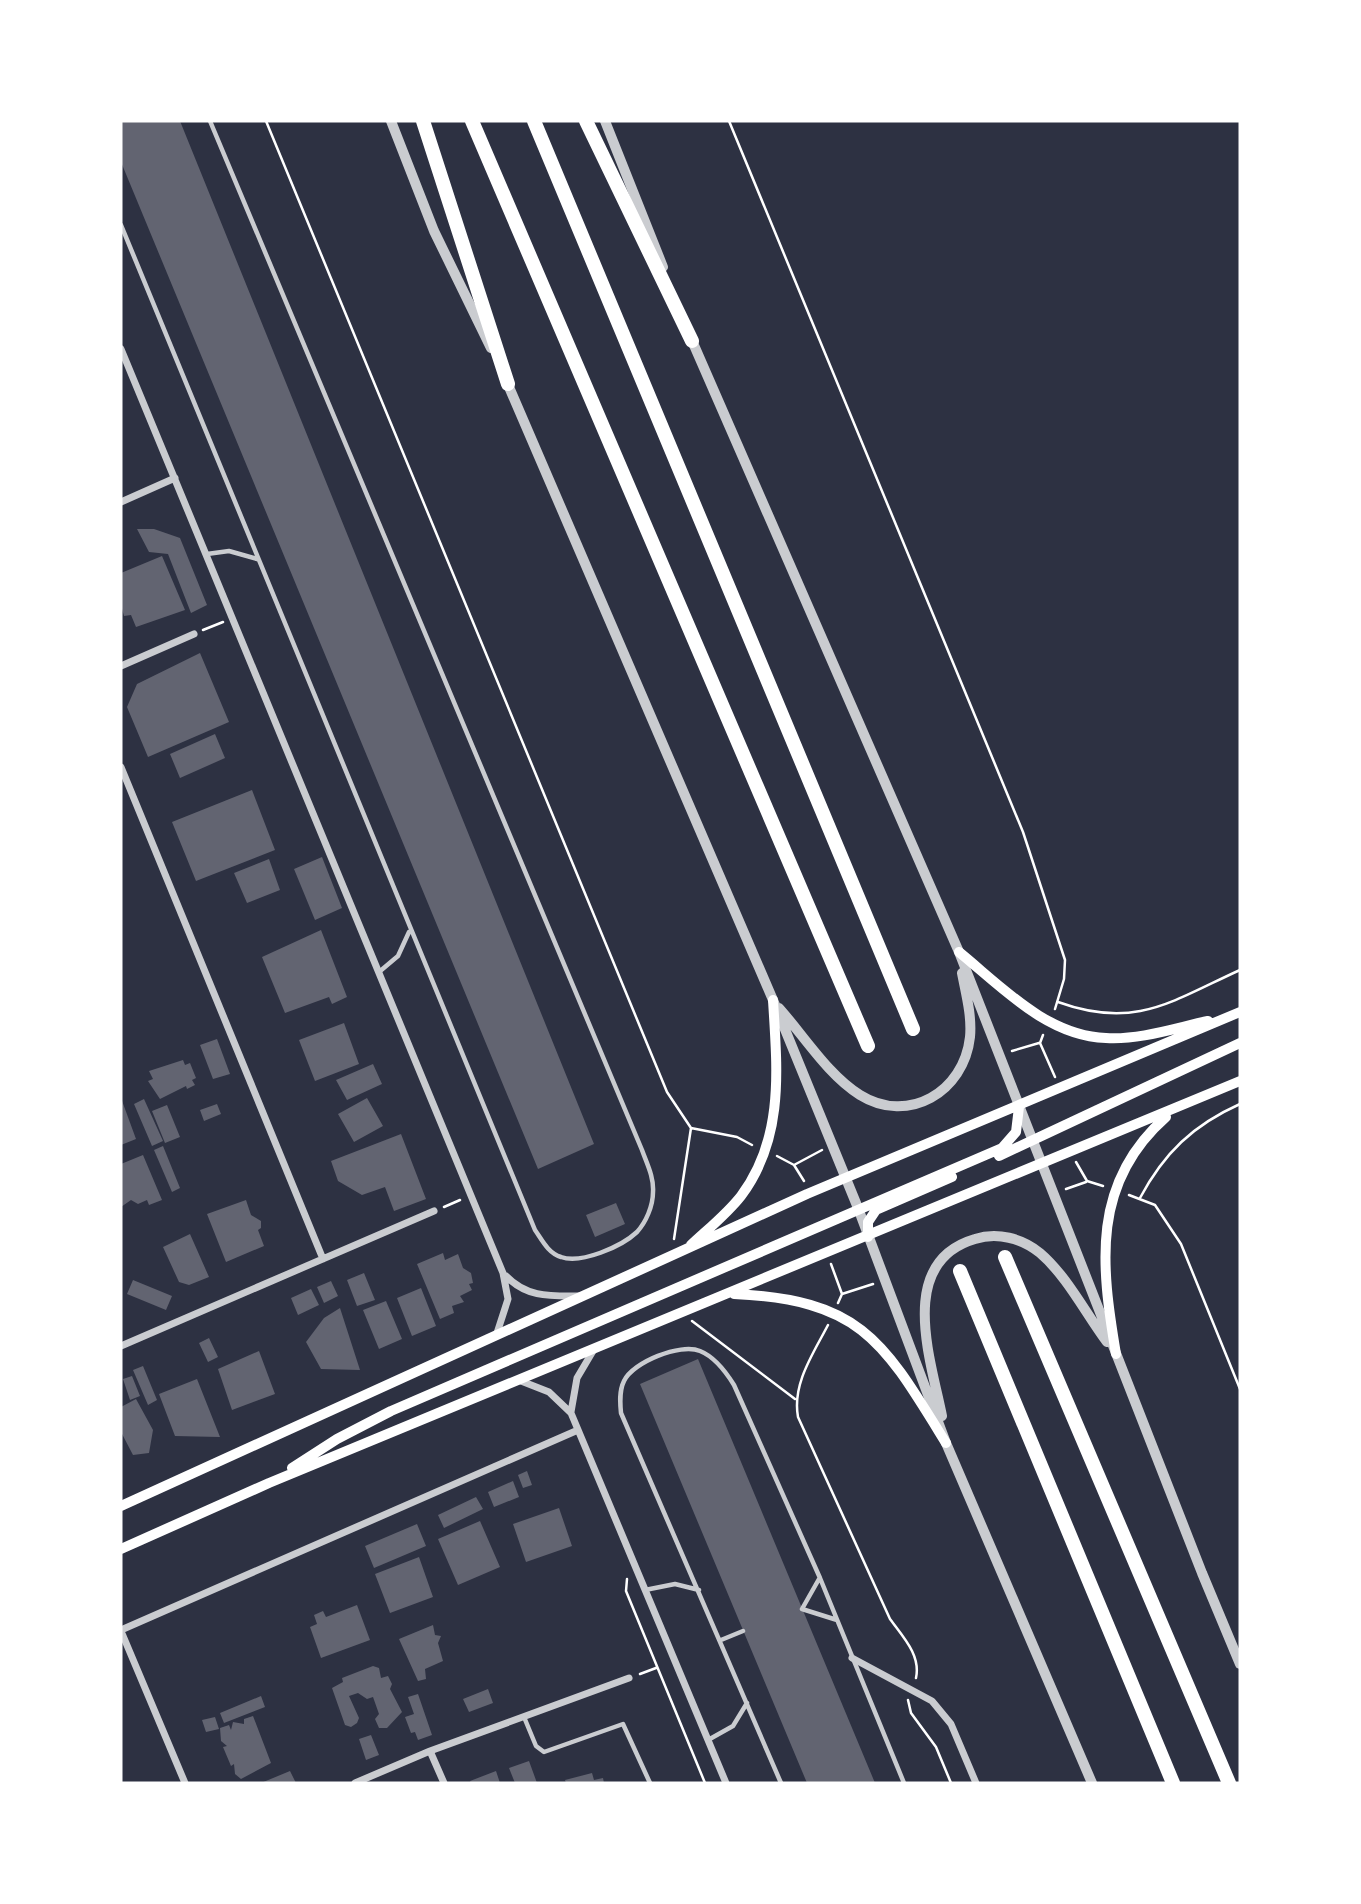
<svg xmlns="http://www.w3.org/2000/svg" width="1361" height="1904" font-family="'Libre Baskerville',serif">
<rect width="100%" height="100%" fill="#2d3142"/>
<path fill="#626471" d="M121 121H180L594 1144 538 1169 121 162Z
M137 529H154L180 538 207 605 191 613 168 554 149 552Z
M162 556 185 610 136 627 131 615 124 616 121 605V573Z
M200 653 229 722 148 757 127 707 137 684Z
M215 734 225 758 180 778 170 754Z
M252 790 275 850 196 881 172 822Z
M322 857 342 908 315 920 294 869Z
M269 859 280 890 247 903 234 873Z
M321 930 347 997 332 1004 329 997 285 1013 262 957Z
M344 1023 359 1064 315 1081 299 1040Z
M217 1039 230 1074 213 1079 200 1045Z
M183 1060 185 1065 190 1063 196 1078 192 1080 195 1085 187 1089 186 1086 160 1099 148 1081 153 1079 149 1071Z
M373 1064 382 1084 347 1100 336 1080Z
M121 1098 136 1139 121 1145Z
M367 1098 383 1126 354 1142 338 1114Z
M144 1099 163 1141 152 1146 134 1104Z
M217 1104 221 1114 204 1121 200 1110Z
M167 1105 180 1137 165 1143 152 1111Z
M401 1134 426 1199 394 1211 385 1187 362 1195 338 1181 331 1161Z
M163 1146 180 1188 172 1192 154 1150Z
M143 1155 162 1200 149 1205 147 1200 138 1204 131 1200 121 1207V1164Z
M246 1200 251 1215 261 1221V1228L258 1230 264 1246 226 1262 207 1214Z
M616 1203 625 1224 595 1237 586 1215Z
M190 1234 209 1277 189 1285 179 1282 163 1247Z
M443 1253 445 1260 458 1254 463 1268 471 1273 473 1283 469 1284 472 1290 460 1296 464 1302 452 1306 454 1313 440 1319 417 1264Z
M364 1273 375 1300 357 1306 347 1280Z
M133 1280 172 1296 166 1310 127 1294Z
M331 1281 338 1296 324 1303 317 1287Z
M421 1288 436 1326 412 1336 397 1298Z
M311 1289 319 1305 298 1315 291 1298Z
M386 1301 402 1339 379 1349 363 1310Z
M340 1308 360 1370 321 1369 306 1342 324 1318Z
M209 1338 218 1357 208 1362 199 1343Z
M259 1351 275 1394 232 1410 218 1369Z
M698 1359 875 1783H807L640 1384Z
M143 1366 157 1400 148 1405 133 1370Z
M132 1376 140 1396 130 1400 123 1379Z
M197 1379 220 1437 175 1436 159 1394Z
M136 1399 153 1430 149 1453 133 1455 121 1432V1407Z
M527 1471 532 1485 523 1488 518 1475Z
M513 1481 519 1497 494 1507 488 1492Z
M476 1497 483 1509 444 1528 438 1515Z
M559 1508 572 1546 526 1562 513 1524Z
M480 1521 500 1567 458 1585 438 1539Z
M417 1524 426 1546 374 1568 365 1546Z
M419 1557 433 1597 390 1613 375 1574Z
M357 1605 370 1640 321 1658 310 1627 317 1624 314 1615 323 1611 326 1617Z
M433 1625 435 1635 441 1636 438 1643 443 1661 425 1669 426 1679 418 1681 399 1639Z
M373 1666 379 1668 381 1678 388 1676 392 1684 390 1689 402 1712 387 1728H379L375 1719 379 1714 373 1697 367 1699 358 1693 349 1696 359 1718 357 1723 351 1727 345 1725 332 1688 343 1682 342 1678Z
M488 1689 493 1703 469 1712 463 1699Z
M418 1694 432 1735 418 1740 415 1732 411 1733 405 1717 414 1714 408 1697Z
M261 1696 265 1707 224 1723 220 1713Z
M253 1716 271 1763 241 1779 235 1774 234 1764 231 1766 223 1747 227 1746 221 1741 220 1728 229 1725 231 1730 233 1722 244 1724V1719Z
M215 1717 219 1729 206 1732 202 1720Z
M371 1735 379 1755 366 1760 359 1739Z
M529 1761 537 1783H515L509 1768Z
M290 1771 296 1783H261Z
M496 1771 500 1783H471L470 1781Z
M592 1773 594 1780 603 1778 604 1783H566L565 1780Z"/>
<g fill="none" stroke-linecap="round" stroke-linejoin="round">
<path stroke="#fff" stroke-width="2.5" d="M266 121 667 1092 691 1128 737 1137 752 1145
M729 121 1023 832 1065 960 1064 979 1055 1009
M203 630 223 622
M1058 1002C1135 1030 1172 1001 1240 970
M1043 1035 1040 1043 1055 1077
M1012 1051 1039 1043
M777 1156 794 1165 804 1181
M1076 1162 1087 1181 1103 1186
M794 1165 822 1150
M1066 1189 1086 1182
M1129 1195 1155 1205 1181 1244 1240 1389
M1140 1198C1164 1153 1193 1125 1240 1104
M444 1207 460 1200
M674 1239 691 1128
M831 1264 842 1294 838 1303
M842 1294 873 1284
M692 1321 795 1399
M828 1325C813 1354 792 1384 798 1417L890 1619C903 1637 921 1655 916 1678
M627 1579 626 1591 705 1783
M640 1674 656 1668
M908 1700 911 1713 936 1747 951 1783"/>
<path stroke="#caccd0" stroke-width="4.5" d="M121 225 535 1230C542 1240 548 1253 561 1257 581 1264 621 1247 637 1232 646 1222 653 1206 653 1192 654 1177 647 1164 642 1150L210 121
M207 554 229 551 257 559
M379 972 398 956 409 932
M645 1590 675 1584 699 1590
M802 1609 837 1620
M802 1609 819 1579
M721 1640 743 1631
M524 1717 536 1746 544 1752 623 1724 650 1783
M708 1740 733 1726 747 1703
M781 1783 621 1413C620 1403 619 1391 624 1381 633 1362 680 1343 700 1351 715 1357 726 1372 734 1385L820 1578 904 1783"/>
<path stroke="#caccd0" stroke-width="7" d="M121 349 503 1273 508 1299 497 1333
M121 502 175 478
M121 666 194 634
M121 767 323 1259
M506 1276C527 1298 551 1296 579 1296
M121 1346 434 1211
M521 1381 549 1392 571 1413 726 1783
M571 1412 577 1378 593 1351
M121 1630 578 1430
M121 1631 185 1783
M852 1658 932 1701 951 1724 976 1783
M430 1751 444 1783
M355 1783 430 1751 629 1678"/>
<path stroke="#caccd0" stroke-width="10" d="M391 121 434 231 491 348
M605 121 663 267
M690 336 959 952 1202 1573 1240 1664
M506 380 773 1000 858 1208 946 1443 1092 1783
M779 1008C804 1036 828 1075 860 1095 908 1125 964 1092 970 1037 972 1016 966 994 962 973
M942 1416C931 1360 896 1262 975 1239 997 1232 1022 1238 1040 1253 1067 1276 1086 1314 1107 1342"/>
<path stroke="#fff" stroke-width="10" d="M959 952C1002 987 1047 1036 1106 1038 1140 1040 1175 1028 1208 1021
M999 1156 1240 1043
M868 1237V1222L876 1210 952 1177
M691 1245C708 1229 727 1214 741 1196 785 1137 777 1068 773 1000
M734 1294C862 1300 883 1341 946 1443
M1116 1354C1101 1265 1091 1183 1166 1117
M292 1468 337 1439 391 1411 1002 1148 1016 1132 1019 1107
M121 1506 807 1194 1240 1012
M121 1549 269 1483 1240 1081"/>
<path stroke="#fff" stroke-width="14" d="M423 121 508 384
M472 121 868 1046
M534 121 913 1029
M586 121 692 341
M1005 1257 1229 1783
M960 1271 1173 1783"/>
</g>
<rect width="1361" height="1904" fill="none" stroke="#ffffff" stroke-width="245"/>
</svg>
